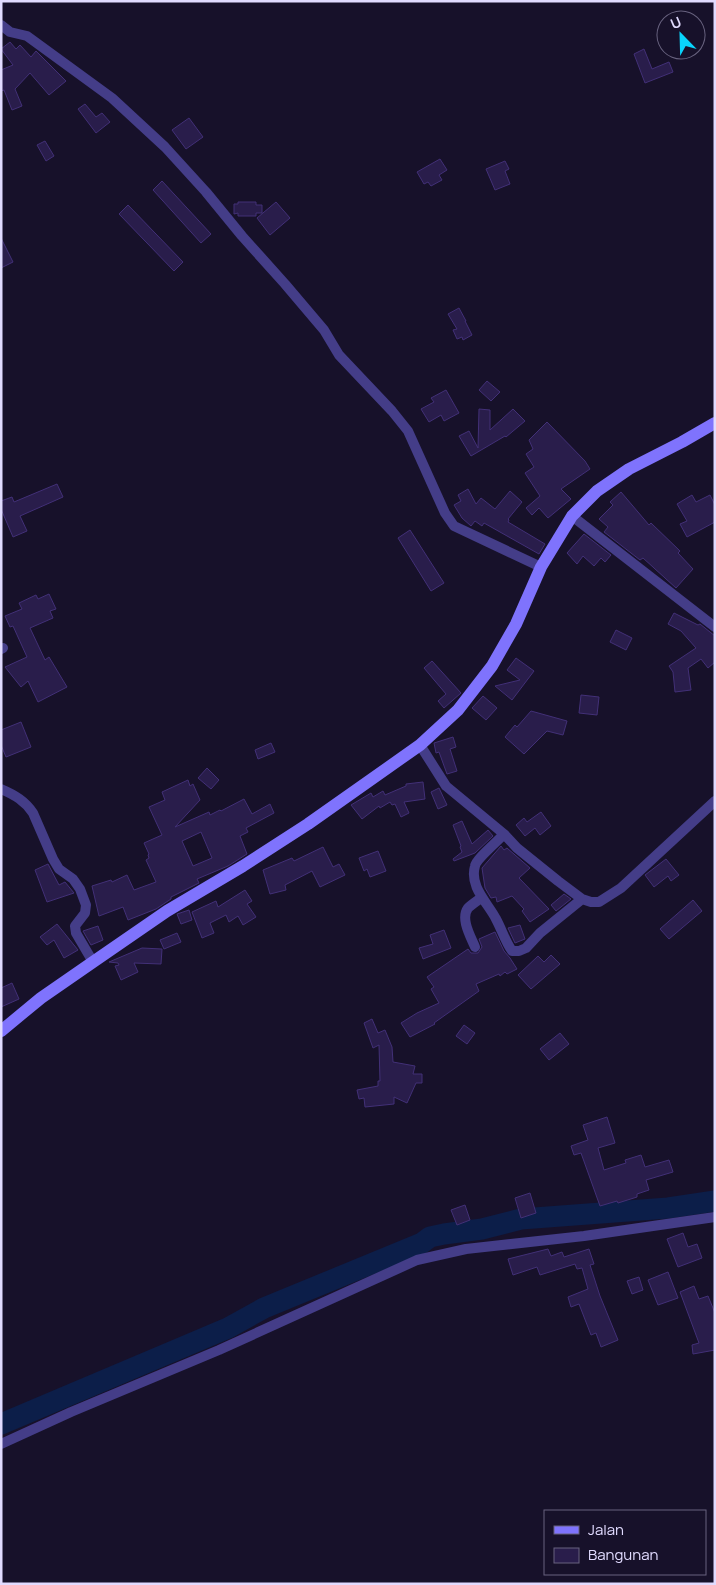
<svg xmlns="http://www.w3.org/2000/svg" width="716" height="1585" font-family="Manrope,sans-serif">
<rect width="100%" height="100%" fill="#17112a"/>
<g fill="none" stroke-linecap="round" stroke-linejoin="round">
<path stroke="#0c1e49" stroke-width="21" d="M1 1424 228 1328 264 1308 422 1243 430 1237 444 1234 482 1229 521 1219 668 1208 715 1201"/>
</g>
<path fill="#291d4b" stroke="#423077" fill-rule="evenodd" d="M10 42 16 49 20 45 31 57 36 51 66 81 49 95 30 73 15 89 22 106 12 110 4 90 1 91V70L13 65 1 49Z
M644 49 652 69 669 62 673 72 645 83 634 54Z
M85 104 96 117 102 113 110 122 96 133 78 109Z
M189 118 203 137 186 149 172 130Z
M45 141 54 156 46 161 37 145Z
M440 159 447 170 439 175 442 180 431 186 428 182 424 184 417 172Z
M505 161 509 169 505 171 510 184 495 190 486 169Z
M162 181 211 234 201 243 153 190Z
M238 202H256V205H262V213H256V216H238V213L234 214V204H238Z
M276 202 290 218 270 235 257 218Z
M128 205 183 262 174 271 119 214Z
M1 238 13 262 1 268Z
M459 308 466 321H465L472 335 463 340 462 337 457 339 453 330 457 329 448 314Z
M487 381 500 392 491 401 479 390Z
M446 390 459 413 444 421 441 415 429 422 421 409 434 402 431 398Z
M479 409 490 410V430L513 409 525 421 506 437 505 436 471 456 459 436 469 431 478 448Z
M547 422 585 461 590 469 561 489 571 499 548 518 539 508 532 515 526 508 540 496 525 473 534 467 526 454 533 449 529 440Z
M57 484 63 497 20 516 27 531 13 537 1 509V501L12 497 14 502Z
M468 489 476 504 481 498 495 509 510 491 522 502 508 519 509 520 508 522 545 544 539 554 484 523 482 526 475 521 471 526 462 518 454 505 461 501 458 495Z
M621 492 649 525 651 523 680 551 678 553 693 569 676 588 643 558 640 560 604 532 608 527 599 519 613 505 610 502Z
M692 495 696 502 710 495 715 505V522L687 537 680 524 687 521 677 504Z
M410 530 444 583 431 591 398 538Z
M584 534 611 555 605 562 601 558 594 566 583 556 577 564 567 553Z
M49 594 56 609 50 611 53 618 30 628 45 660 49 657 67 687 38 702 28 681 21 687 5 667 27 657 13 626 10 627 5 616 22 609 19 603 36 595 38 599Z
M674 613 698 625 700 624 715 636V662L708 668 701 659 688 668 691 690 675 692 673 672 669 666 696 648 681 631 668 624Z
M616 630 632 638 626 650 610 642Z
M516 658 534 671 512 700 495 686 520 680 507 670Z
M432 661 461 693 444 708 438 701 446 694 424 668Z
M581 695 599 697 597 715 579 713Z
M483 696 497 708 486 720 472 708Z
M531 711 567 721 563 735 547 731 524 754 505 737 515 725 517 727Z
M21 722 31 747 6 757 1 745V730Z
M453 737 456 747 450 749 457 771 447 774 439 752 436 753 434 743Z
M271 743 275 752 258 759 255 750Z
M207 768 219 780 211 789 198 778Z
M188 780 190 786 193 784 200 800 175 827 209 812 210 815 220 810 221 811 244 799 252 814 270 804 274 813 246 828 248 832 240 836 247 854 228 866 197 879 199 883 171 897V899L156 909 128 920 123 907 99 916 92 886 111 880 112 882 127 875 134 890 156 882 146 860 149 858 148 855 149 854 144 843 162 835 149 807 165 800 162 792ZM201 832 212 858 193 866 182 841Z
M423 782 425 799 404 802 409 813 401 817 395 804 392 805 390 802 380 808 379 806 362 819 351 805 371 793 373 797 383 791 385 795 406 786V784Z
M439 788 447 805 438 809 431 792Z
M541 812 551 826 540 835 535 828 525 836 516 825 524 818 527 822Z
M462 821 472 844 488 830 493 836 475 853 454 861 453 859 462 852 460 847 461 846 453 825Z
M501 846 504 850 507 848 530 868 519 878 549 909 530 922 522 911 524 909 512 896 497 902 496 897 491 898 485 888 482 868Z
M323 847 333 867 339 864 345 875 320 887 312 871 285 885 286 890 270 894 263 870 292 858 294 861Z
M378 851 386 871 370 877 367 869 364 871 359 858Z
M666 859 679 875 671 881 668 876 654 887 645 875Z
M48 864 59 885 65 882 74 893 47 902 35 870Z
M245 890 252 901 247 904 256 917 243 925 238 916 229 922 226 915 210 923 214 933 202 938 192 912 216 901 218 907Z
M564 894 571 899 556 911 551 905Z
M693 900 702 911 669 939 660 929Z
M189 910 192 920 181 924 177 914Z
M57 924 78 950 64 958 54 940 47 945 40 937Z
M520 925 525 939 515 943 508 928Z
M98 926 103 940 91 945 83 931Z
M444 930 451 948 423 959 419 948 433 944 430 935Z
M495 932 504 951 510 958 517 969 507 974 505 972 500 976 499 974 476 984 479 991 434 1023 435 1024 410 1037 401 1023 417 1013 439 1003 431 989 434 987 427 977 468 949 471 953H478L482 947 479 939Z
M177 933 181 942 164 949 160 940Z
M142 948 162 949 161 964 134 963 138 972 121 980 115 966 119 965 118 963 109 962Z
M551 955 560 964 531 989 518 975 538 956 544 962Z
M12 983 19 999 1 1007V988Z
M372 1019 378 1033 385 1030 392 1047 393 1062 415 1066 413 1074H422V1083H416L407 1103 394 1097V1104L365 1107 364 1098 359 1099 357 1090 378 1086V1081H380L379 1045 373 1048 364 1023Z
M464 1025 475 1033 467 1044 456 1036Z
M560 1033 569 1044 549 1060 540 1049Z
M607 1117 615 1143 598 1148 604 1170 626 1163 625 1160 641 1155 645 1167 669 1160 673 1172 646 1180 649 1190 637 1194V1197L618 1203 617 1201 600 1206 581 1153 574 1155 571 1146 588 1140 583 1125Z
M530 1193 536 1213 521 1218 515 1198Z
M465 1205 470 1220 457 1225 451 1210Z
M683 1233 688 1247 697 1244 702 1258 678 1267 667 1239Z
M548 1249 551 1256 562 1252 564 1257 589 1249 594 1264 590 1265 600 1296 618 1340 601 1347 596 1333 591 1335 579 1304 571 1307 568 1297 588 1289 582 1268 577 1269 575 1264 540 1275 537 1267 513 1275 508 1259Z
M668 1272 678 1298 658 1305 648 1280Z
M639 1277 643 1290 632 1294 627 1281Z
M694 1286 699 1299 708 1296 715 1313V1350L693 1354 692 1345 699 1343 680 1292Z"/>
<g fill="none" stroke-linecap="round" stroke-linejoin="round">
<path stroke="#443d88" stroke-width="10" d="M1 25 10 32 27 36 112 98 165 147 206 192 242 236 285 284 324 330 339 355 392 411 408 431 445 513 454 526 541 567
M572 516 715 627
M1 649 3 648
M420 745 446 786 504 834 517 848 558 881 582 899 591 902H599L621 888 715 801
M1 789C15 795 25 801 33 813L53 859 59 869 73 879 80 889 86 905 85 913 75 926 76 933 93 962
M504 834C498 841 476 859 475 866 469 887 488 903 496 919 502 930 505 941 512 951H519L526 948 540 933 582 899
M475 947C471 937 460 919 468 908 471 905 477 901 481 898
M1 1444 71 1412 219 1350 417 1260 466 1249 584 1236 715 1217"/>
<path stroke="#7f73fd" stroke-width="12" d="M1 1031 41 998 93 962 167 911 243 866 308 824 420 745 458 710 492 666 516 624 541 567 572 516 597 491 629 469 682 442 715 423"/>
</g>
<rect width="716" height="1585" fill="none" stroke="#e1dbff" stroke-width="5"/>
<rect x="544" y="1510" width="162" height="65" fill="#17112a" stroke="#68627f"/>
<rect x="554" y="1526" width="25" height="8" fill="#7f73fd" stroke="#68627f"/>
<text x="588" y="1535" font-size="15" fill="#e1dbff">Jalan</text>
<rect x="554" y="1548" width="25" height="15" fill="#291d4b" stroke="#68627f"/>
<text x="588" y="1560" font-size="15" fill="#e1dbff">Bangunan</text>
<g transform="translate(681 35) rotate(337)"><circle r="24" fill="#17112a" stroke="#68627f"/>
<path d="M0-4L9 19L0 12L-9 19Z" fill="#09d4fc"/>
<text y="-8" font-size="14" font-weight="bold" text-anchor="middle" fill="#e1dbff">U</text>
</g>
</svg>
